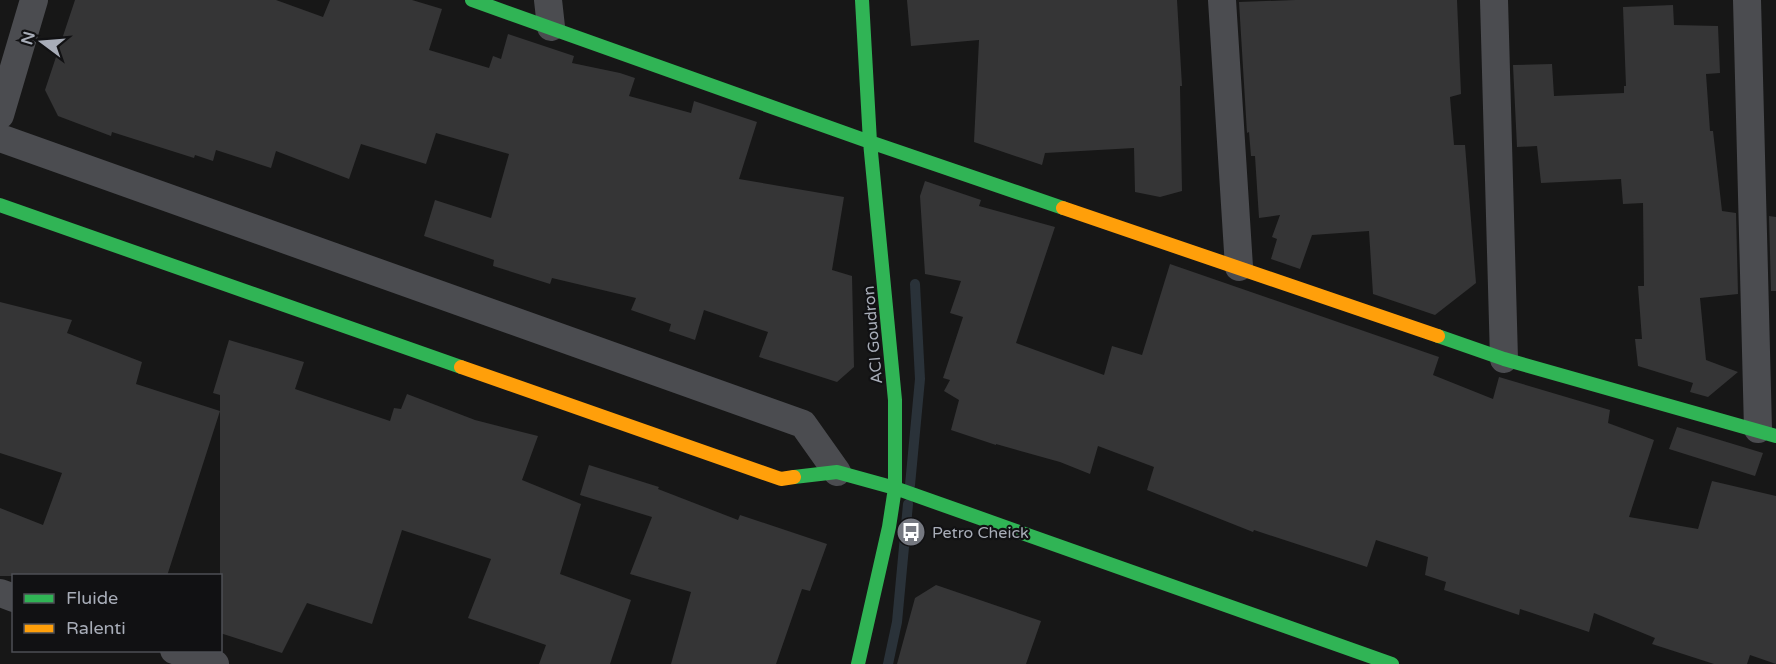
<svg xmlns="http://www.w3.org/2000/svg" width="1776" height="664" font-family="'Varela Round',sans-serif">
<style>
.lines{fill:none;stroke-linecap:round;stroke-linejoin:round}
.stream{stroke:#2a3239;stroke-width:10}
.building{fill:#353536}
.street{stroke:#4b4c50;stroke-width:28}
.fast{stroke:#30b455;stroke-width:14}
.slow{stroke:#ff9f0a;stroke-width:14}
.labels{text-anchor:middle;stroke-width:4.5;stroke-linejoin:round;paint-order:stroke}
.street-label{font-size:16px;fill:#a8adb8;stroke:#111113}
.poi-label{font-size:16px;fill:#a8adb8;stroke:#111113;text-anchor:start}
</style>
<rect width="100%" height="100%" fill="#171717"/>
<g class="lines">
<path class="stream" d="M 910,485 L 920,379 L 915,284
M 888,664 L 897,622 L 908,504"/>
</g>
<path class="building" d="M 75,0 L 276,0 L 323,17 L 330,0 L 412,0 L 442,9 L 429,50 L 489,68 L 493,56 L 501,59 L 508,34 L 574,56 L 572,63 L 620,73 L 635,78 L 629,96 L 691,113 L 694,101 L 757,122 L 739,179 L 844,197 L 832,270 L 852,276 L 854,367 L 837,382 L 759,357 L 768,332 L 704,310 L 695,340 L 669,331 L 671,324 L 631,310 L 636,298 L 552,278 L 550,284 L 493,266 L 494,260 L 424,236 L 435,200 L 491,218 L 509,154 L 436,133 L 426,164 L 361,144 L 349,179 L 276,151 L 271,168 L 216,150 L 213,161 L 195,155 L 194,158 L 112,132 L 111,136 L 58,116 L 45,90 Z
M 907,0 L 1177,0 L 1182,86 L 1180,86 L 1182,191 L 1160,197 L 1135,192 L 1134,148 L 1045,153 L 1042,165 L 974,142 L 979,40 L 911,46 Z
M 1295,0 L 1457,0 L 1461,94 L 1450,97 L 1454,145 L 1465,145 L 1476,283 L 1435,315 L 1373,294 L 1369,231 L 1312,235 L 1300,269 L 1271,259 L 1277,239 L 1272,237 L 1280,215 L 1259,218 L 1255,156 L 1251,156 L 1249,132 L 1247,133 L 1239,2 Z
M 1673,5 L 1674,25 L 1718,26 L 1720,73 L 1706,74 L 1710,131 L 1713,131 L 1722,211 L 1736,213 L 1738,294 L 1700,298 L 1706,360 L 1738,372 L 1708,397 L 1690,392 L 1693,383 L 1638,366 L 1635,339 L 1642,339 L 1638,286 L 1644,286 L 1643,203 L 1623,204 L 1621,179 L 1541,183 L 1537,146 L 1517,147 L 1513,65 L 1552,64 L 1554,96 L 1624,93 L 1624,86 L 1626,86 L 1623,7 Z
M 925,181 L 981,200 L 979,206 L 1055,227 L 1016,343 L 1104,375 L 1112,346 L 1142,355 L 1170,264 L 1439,357 L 1433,375 L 1493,399 L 1499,377 L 1610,410 L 1608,423 L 1654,440 L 1629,517 L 1698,529 L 1712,481 L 1776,496 L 1776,664 L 1750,655 L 1747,664 L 1714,664 L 1652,644 L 1655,638 L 1594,613 L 1589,632 L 1520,609 L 1519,615 L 1444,590 L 1446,582 L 1425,575 L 1428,557 L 1376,540 L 1367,567 L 1254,530 L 1253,532 L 1147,490 L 1154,467 L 1098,446 L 1090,474 L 1060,462 L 996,444 L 996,445 L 951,430 L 959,400 L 944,391 L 950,380 L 943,378 L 963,317 L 950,313 L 961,281 L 925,274 L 920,196 Z
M 1769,216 L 1776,217 L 1776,291 L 1771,291 Z
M 0,302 L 72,320 L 67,333 L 142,362 L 136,384 L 220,411 L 167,576 L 0,576 L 0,508 L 43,525 L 62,473 L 0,453 Z
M 229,340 L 304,362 L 295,389 L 390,421 L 394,408 L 401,409 L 407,394 L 475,420 L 538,436 L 522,480 L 581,504 L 560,574 L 631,600 L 610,664 L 539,664 L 546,645 L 468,618 L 491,559 L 402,530 L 372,624 L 307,603 L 282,653 L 220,633 L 220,395 L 213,393 Z
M 1677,427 L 1763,453 L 1755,476 L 1669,449 Z
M 589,465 L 659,487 L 658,489 L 738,520 L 740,515 L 827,544 L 810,591 L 802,589 L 776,664 L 671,664 L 691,592 L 630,574 L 652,517 L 580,495 Z
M 936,585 L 1041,621 L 1026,664 L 897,664 L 915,598 Z"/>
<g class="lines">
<path class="street" d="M 548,0 L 551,27
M 1222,0 L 1239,267
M 1494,0 L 1504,359
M 1747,0 L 1758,429
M 0,115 L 34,0
M 0,138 L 803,424 L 837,472
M 0,593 L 14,598
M 174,650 L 215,664"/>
<path class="fast" d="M 472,0 L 870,142 L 1063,208
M 0,205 L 461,367
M 1438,336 L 1504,359 L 1776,436
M 794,477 L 837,472 L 895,488 L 1392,664
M 858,664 L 889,527 L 895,488 L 895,400 L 870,142 L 862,0"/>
<path class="slow" d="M 1063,208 L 1438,336
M 461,367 L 781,479 L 794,477"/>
</g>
<defs>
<g id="bus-disc" transform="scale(1.5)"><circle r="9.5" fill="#757880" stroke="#111113"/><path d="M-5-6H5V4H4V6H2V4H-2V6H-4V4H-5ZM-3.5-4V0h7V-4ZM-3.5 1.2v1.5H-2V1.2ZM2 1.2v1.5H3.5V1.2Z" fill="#fff"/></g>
</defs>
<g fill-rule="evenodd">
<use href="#bus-disc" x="911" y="532"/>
</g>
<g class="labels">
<g class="street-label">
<text transform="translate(872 335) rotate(-95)" y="6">ACI Goudron</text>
</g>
<g class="poi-label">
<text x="932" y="538">Petro Cheick</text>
</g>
</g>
<rect x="12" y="574" width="210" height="78" fill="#111113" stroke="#4d4f55" stroke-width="1.5"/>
<rect x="24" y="594" width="30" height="9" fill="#30b455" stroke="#4d4f55" stroke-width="1.5"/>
<text x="66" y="604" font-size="18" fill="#a8adb8">Fluide</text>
<rect x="24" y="624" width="30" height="9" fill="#ff9f0a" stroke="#4d4f55" stroke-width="1.5"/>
<text x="66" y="634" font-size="18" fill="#a8adb8">Ralenti</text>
<g transform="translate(42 42) rotate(286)" stroke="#111113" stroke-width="4.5" paint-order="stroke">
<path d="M0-4.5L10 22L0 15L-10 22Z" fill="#a8adb8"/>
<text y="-9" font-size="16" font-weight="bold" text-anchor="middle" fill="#a8adb8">N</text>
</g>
</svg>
